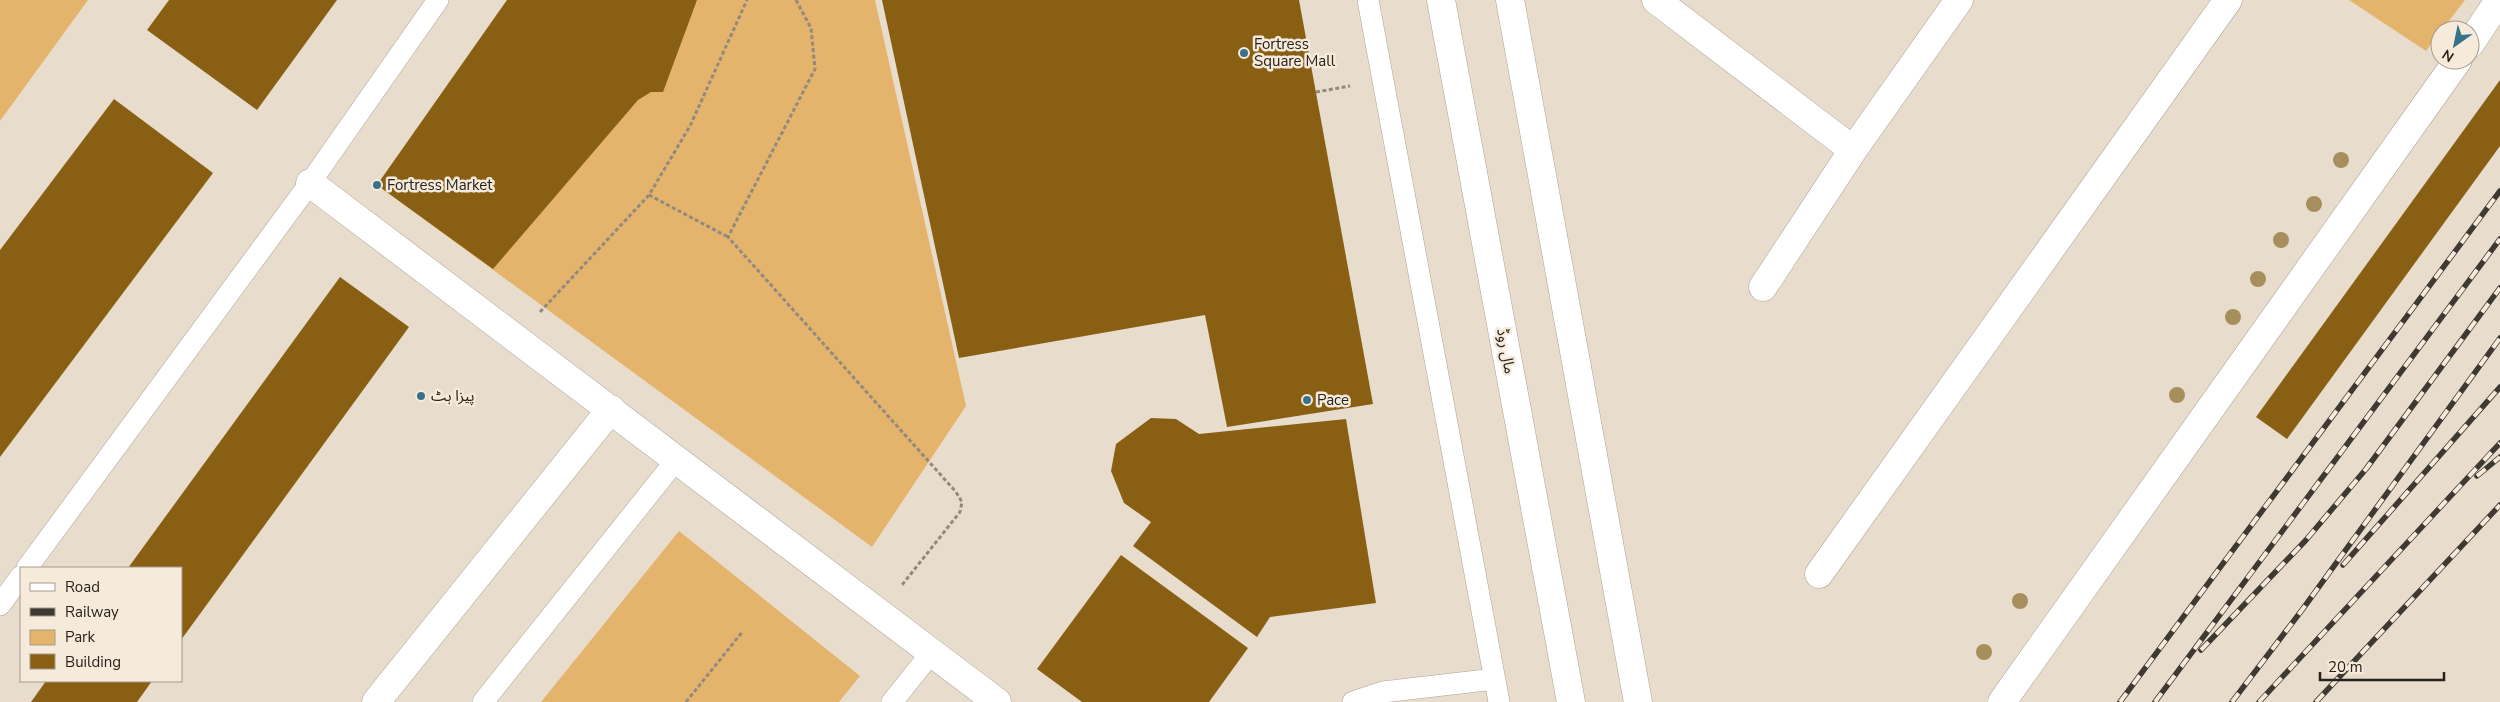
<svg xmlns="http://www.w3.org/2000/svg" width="2500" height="702" font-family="'Nunito Sans','Noto Sans Arabic',sans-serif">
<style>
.green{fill:#e4b46c}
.building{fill:#895f13}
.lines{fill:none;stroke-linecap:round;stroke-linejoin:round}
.service-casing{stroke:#ada394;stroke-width:22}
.minor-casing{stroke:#ada394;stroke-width:29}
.secondary-casing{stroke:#ada394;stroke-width:29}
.path{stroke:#928a7e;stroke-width:3;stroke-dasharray:4 2.5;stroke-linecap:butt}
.service{stroke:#fff;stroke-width:21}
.minor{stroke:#fff;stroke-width:28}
.secondary{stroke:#fff;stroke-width:28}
.rail-casing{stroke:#3e3932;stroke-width:5.5}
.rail{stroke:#f6eada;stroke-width:4;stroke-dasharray:11;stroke-linecap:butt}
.tree{fill:#a78e5d}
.poi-dot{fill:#37728a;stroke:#f6eada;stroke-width:2}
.labels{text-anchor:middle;stroke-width:5;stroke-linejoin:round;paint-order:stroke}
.poi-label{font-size:15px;fill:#26221c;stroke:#f6eada;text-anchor:start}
.street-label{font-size:15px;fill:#26221c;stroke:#f6eada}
</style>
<rect width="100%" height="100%" fill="#e8ddcd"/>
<path class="green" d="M 0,0 L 88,0 L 0,121 Z
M 507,0 L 875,0 L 966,406 L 872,547 L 377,185 Z
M 2349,0 L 2465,0 L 2426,51 Z
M 679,531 L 860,676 L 839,702 L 541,702 Z"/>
<path class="building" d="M 169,0 L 337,0 L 257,110 L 147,30 Z
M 507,0 L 697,0 L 663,92 L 651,92 L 638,100 L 493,269 L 377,185 Z
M 882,0 L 1299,0 L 1373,404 L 1227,427 L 1205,315 L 959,358 Z
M 2500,80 L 2500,146 L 2287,439 L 2256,417 Z
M 114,99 L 213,173 L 0,457 L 0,250 Z
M 340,277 L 409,327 L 181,640 L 181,568 L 128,568 Z
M 1151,418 L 1176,419 L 1199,434 L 1346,419 L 1376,603 L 1270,617 L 1257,637 L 1133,546 L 1151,522 L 1124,503 L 1111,471 L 1116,444 Z
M 1121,555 L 1248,648 L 1209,702 L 1082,702 L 1037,669 Z
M 46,681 L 152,681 L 137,702 L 31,702 Z"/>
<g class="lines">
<g class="service-casing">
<path id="service" d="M 1368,0 L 1499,702
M 27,568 L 310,183 L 438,0
M 0,605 L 21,576
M 483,702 L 677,459
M 892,702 L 932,652
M 1353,702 L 1383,692 L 1495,679"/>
</g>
<g class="minor-casing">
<path id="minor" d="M 1656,0 L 1853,150
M 2470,44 L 2499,0
M 310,183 L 997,702
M 1763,287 L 1853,150 L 1959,0
M 1819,574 L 2228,0
M 376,702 L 611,409
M 2002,702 L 2458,60"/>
</g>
<g class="secondary-casing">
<path id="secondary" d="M 1441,0 L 1571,702
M 1510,0 L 1638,702"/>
</g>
<path class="path" d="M 796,0 L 811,28 L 815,69 L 728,237 L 956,492 L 962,502 L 960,512 L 902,585
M 1316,92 L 1350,86
M 649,195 L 728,237
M 540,312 L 649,195 L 690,126 L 747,0
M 686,702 L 743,631"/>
<use href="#service" class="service"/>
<use href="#minor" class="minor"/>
<use href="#secondary" class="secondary"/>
<g class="rail-casing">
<path id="rail" d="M 2477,476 L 2500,457
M 2343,565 L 2500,387
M 2201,650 L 2306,540 L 2366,469 L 2500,288
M 2120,702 L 2500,191
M 2155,702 L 2500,239
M 2232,702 L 2302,610 L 2500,338
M 2259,702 L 2500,443
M 2316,702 L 2500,505"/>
</g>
<use href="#rail" class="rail"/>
</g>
<g class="tree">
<circle cx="2341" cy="160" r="8"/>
<circle cx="2314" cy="204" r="8"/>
<circle cx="2281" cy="240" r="8"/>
<circle cx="2258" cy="279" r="8"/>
<circle cx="2233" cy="317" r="8"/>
<circle cx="2177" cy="395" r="8"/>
<circle cx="2020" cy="601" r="8"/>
<circle cx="1984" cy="652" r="8"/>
</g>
<g class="poi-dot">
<circle cx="1244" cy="53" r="5"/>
<circle cx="377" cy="185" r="5"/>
<circle cx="421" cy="396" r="5"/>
<circle cx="1307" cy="400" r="5"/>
</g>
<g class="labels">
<g class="poi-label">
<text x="1254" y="49">Fortress<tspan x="1254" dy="17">Square Mall</tspan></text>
<text x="387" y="190">Fortress Market</text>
<text x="431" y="401">پیزا ہٹ</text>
<text x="1317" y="405">Pace</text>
</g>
<g class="street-label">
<text transform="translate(1506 351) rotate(80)" y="5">مال روڈ</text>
</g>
</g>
<rect x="20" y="567" width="162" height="115" fill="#f6eada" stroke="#a39a8e"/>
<rect x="30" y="583" width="25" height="8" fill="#ffffff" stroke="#a39a8e"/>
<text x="65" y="592" font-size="15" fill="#26221c">Road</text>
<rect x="30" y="608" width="25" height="8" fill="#3e3932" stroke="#a39a8e"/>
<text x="65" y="617" font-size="15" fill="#26221c">Railway</text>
<rect x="30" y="630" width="25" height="15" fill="#e4b46c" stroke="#a39a8e"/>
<text x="65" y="642" font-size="15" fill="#26221c">Park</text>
<rect x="30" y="654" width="25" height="15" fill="#895f13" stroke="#a39a8e"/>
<text x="65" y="667" font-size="15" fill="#26221c">Building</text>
<g transform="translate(2455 45) rotate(213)"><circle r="24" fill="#f6eada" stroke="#a39a8e"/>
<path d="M0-4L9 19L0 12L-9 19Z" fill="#37728a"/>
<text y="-8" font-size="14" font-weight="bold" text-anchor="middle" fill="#26221c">N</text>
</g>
<path d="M2320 672v8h124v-8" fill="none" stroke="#26221c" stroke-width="2.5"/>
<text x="2328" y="672" font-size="15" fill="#26221c" stroke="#f6eada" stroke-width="4" paint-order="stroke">20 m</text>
</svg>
